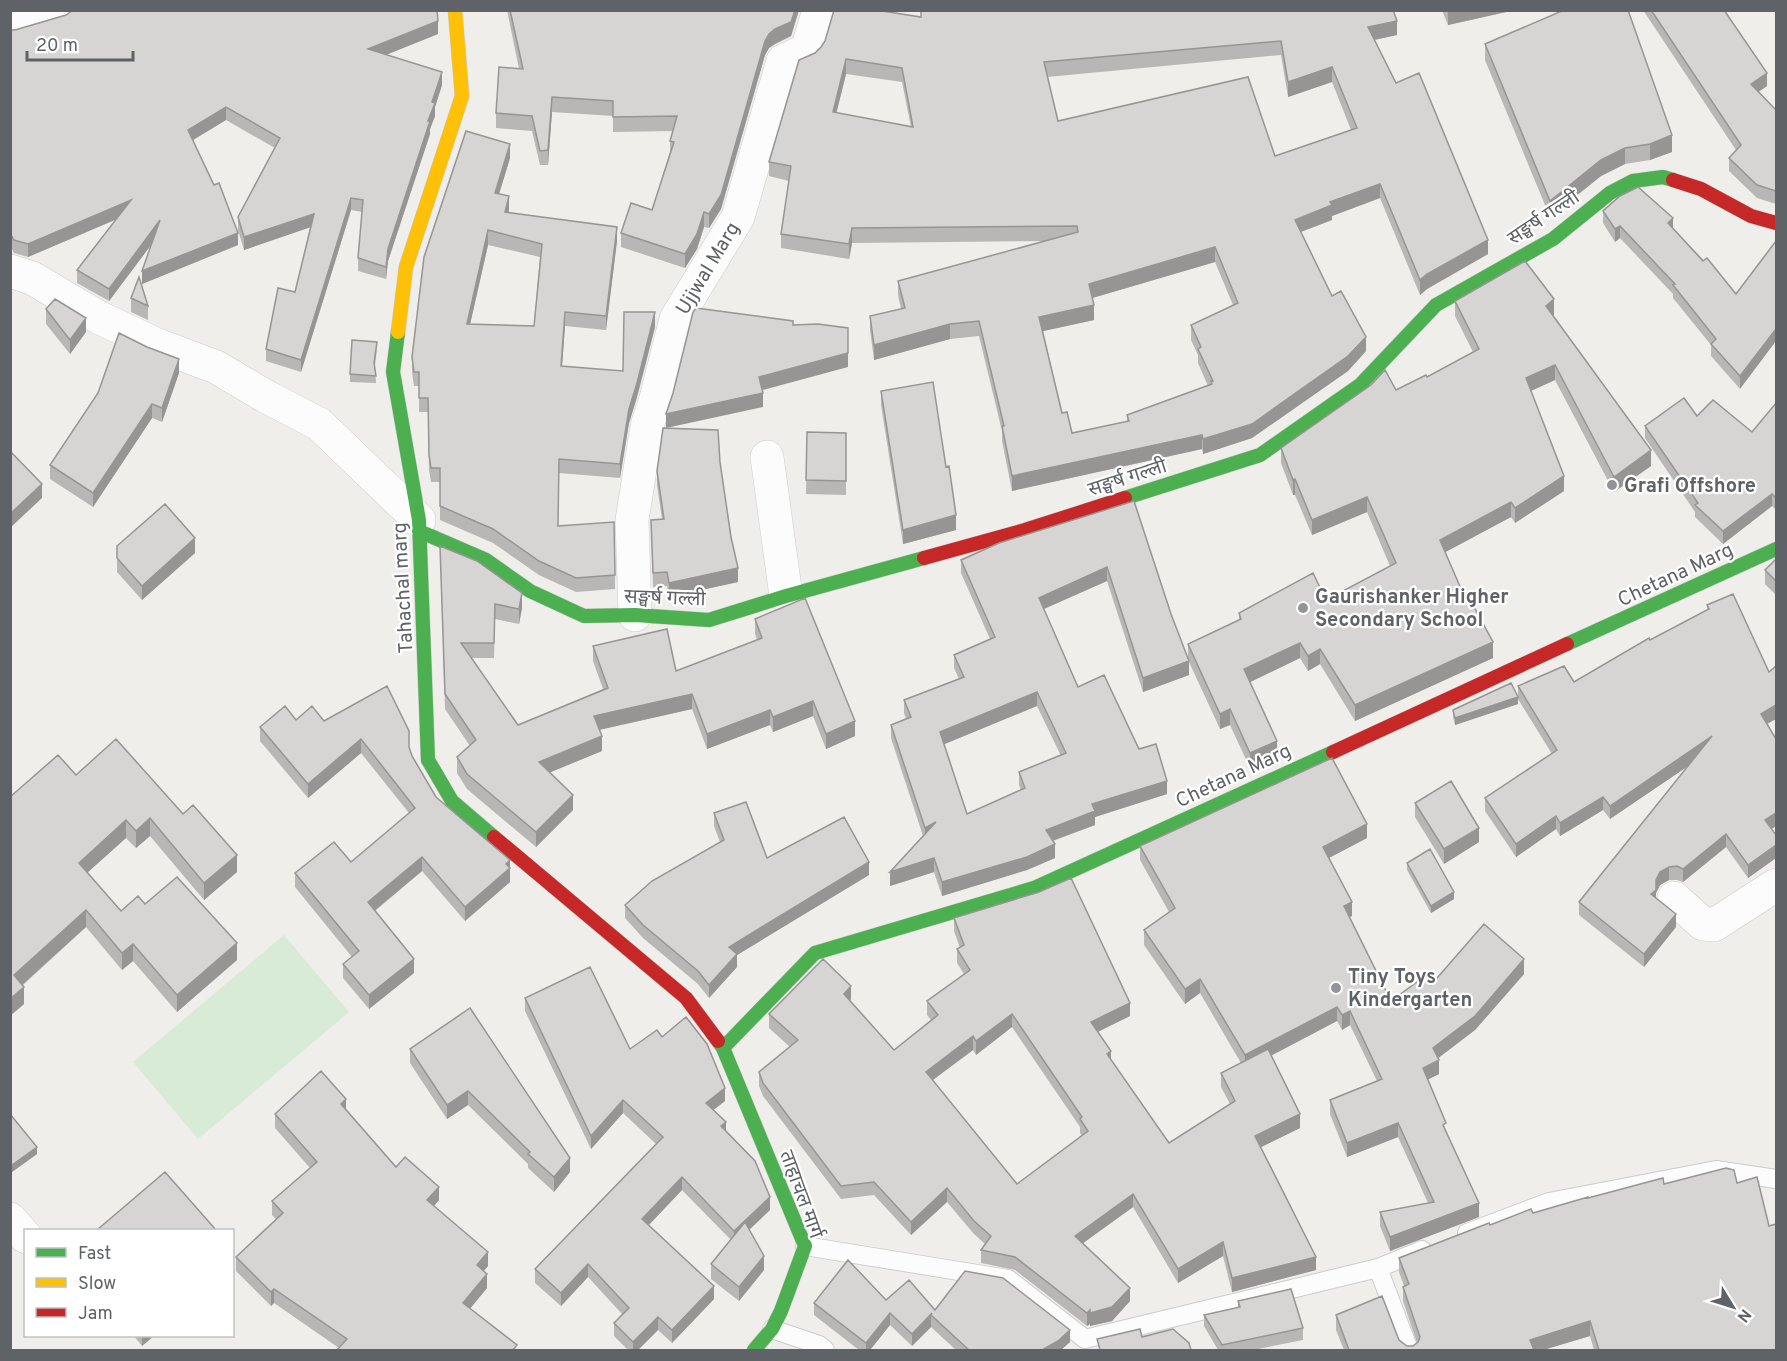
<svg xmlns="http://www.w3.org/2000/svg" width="1787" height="1361" font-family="Overpass,'Noto Sans Devanagari',sans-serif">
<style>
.green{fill:#d8ebd6}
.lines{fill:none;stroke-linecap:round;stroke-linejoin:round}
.lane-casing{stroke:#cbcccc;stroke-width:20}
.street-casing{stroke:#cbcccc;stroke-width:34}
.fast-casing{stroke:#cacacb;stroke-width:15}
.slow-casing{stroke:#cacacb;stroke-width:15}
.jam-casing{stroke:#cacacb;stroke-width:15}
.lane{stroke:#fdfcfc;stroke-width:18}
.street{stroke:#fdfcfc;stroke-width:33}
.fast{stroke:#4caf50;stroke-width:14}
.slow{stroke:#ffc107;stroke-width:14}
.jam{stroke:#c62828;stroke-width:14}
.wall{fill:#b8b7b5;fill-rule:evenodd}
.shaded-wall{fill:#969594}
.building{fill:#d6d5d3;stroke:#969594;stroke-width:1.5;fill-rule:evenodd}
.poi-dot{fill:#919496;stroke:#fff;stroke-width:2}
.labels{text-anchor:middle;stroke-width:4.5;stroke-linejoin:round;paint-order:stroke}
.street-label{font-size:20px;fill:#5f6368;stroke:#fff}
.poi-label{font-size:20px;font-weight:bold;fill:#5f6368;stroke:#fff;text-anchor:start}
</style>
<rect width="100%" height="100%" fill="#efeeea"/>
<path class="green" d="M 284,935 L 349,1012 L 198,1139 L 133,1062 Z"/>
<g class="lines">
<g class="lane-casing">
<path id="lane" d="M 1467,1233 L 1549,1202 L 1716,1170 L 1776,1179
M 805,1246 L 1008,1279 L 1085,1339 L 1378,1268 L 1422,1250
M 1378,1268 L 1409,1350
M 772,1329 L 819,1345 L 825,1350"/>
</g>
<g class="street-casing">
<path id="street" d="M 10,25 L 60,10
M 10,271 L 32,278 L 98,317 L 155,344 L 216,367 L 267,397 L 319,424 L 419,520
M 767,457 L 786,596
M 635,615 L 632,520 L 647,426 L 655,402 L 676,319 L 738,217 L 783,61 L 807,50 L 819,10
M 1674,898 L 1703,924 L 1714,925 L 1776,885
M 10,1219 L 26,1237"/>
</g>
<g class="fast-casing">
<path id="fast" d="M 398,332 L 393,372 L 419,520 L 428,760 L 452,801 L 494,837
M 1125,498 L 1260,455 L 1360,385 L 1436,305 L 1553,239 L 1610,193 L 1633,181 L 1663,177 L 1673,180
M 419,531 L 486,560 L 530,591 L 584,616 L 635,615 L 709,620 L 786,596 L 924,558
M 1567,644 L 1776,549
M 718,1041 L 723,1048 L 805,1246 L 781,1311 L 772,1329 L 754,1350
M 723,1048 L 815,953 L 1034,888 L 1333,752"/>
</g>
<g class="slow-casing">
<path id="slow" d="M 398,332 L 406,267 L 462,96 L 455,10"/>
</g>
<g class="jam-casing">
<path id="jam" d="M 1673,180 L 1701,189 L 1751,216 L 1776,223
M 924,558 L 1025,530 L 1125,498
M 1333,752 L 1567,644
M 494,837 L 686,998 L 718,1041"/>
</g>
<use href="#lane" class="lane"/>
<use href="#street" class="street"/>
<use href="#fast" class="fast"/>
<use href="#slow" class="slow"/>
<use href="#jam" class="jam"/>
</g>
<path class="wall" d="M 507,10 L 799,10 L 791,36 L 775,44 L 769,48 L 765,55 L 721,209 L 709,228 L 704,227 L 697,249 L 685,268 L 621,247 L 621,233 L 652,210 L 670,152 L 670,141 L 673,131 L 613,132 L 613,116 L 552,112 L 548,165 L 540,165 L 532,131 L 496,128 L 496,113 L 519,69 Z
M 1442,10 L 1515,10 L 1448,25 Z
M 1643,10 L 1724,10 L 1767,86 L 1758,92 L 1776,110 L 1776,204 L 1757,198 L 1729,171 L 1729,158 L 1736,150 Z
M 921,17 L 1397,35 L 1375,40 L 1396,83 L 1488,254 L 1427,289 L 1420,295 L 1380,198 L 1332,216 L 1332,220 L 1301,232 L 1332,296 L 1366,351 L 1348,371 L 1252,438 L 1203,454 L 1202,449 L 1012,491 L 1002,441 L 1002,431 L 979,336 L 950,339 L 874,360 L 870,330 L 870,316 L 901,309 L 898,295 L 898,281 L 1046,241 L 852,243 L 849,259 L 781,248 L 781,234 L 789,181 L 769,176 L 769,162 L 799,60 ZM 1281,55 L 1288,97 L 1332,82 L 1351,130 L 1275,156 L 1058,121 L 1047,77 ZM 846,74 L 902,82 L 911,127 L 836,113 ZM 1215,262 L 1233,305 L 1191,325 L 1191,340 L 1198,355 L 1198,363 L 1208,386 L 1127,415 L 1127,422 L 1072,433 L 1062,413 L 1043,331 L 1094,320 L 1092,298 Z
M 10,30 L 438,34 L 386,55 L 442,85 L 435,107 L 435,116 L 430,129 L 430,134 L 388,261 L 386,279 L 358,271 L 358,258 L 362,212 L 351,210 L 301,372 L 266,361 L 266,349 L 295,292 L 310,227 L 244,250 L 238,230 L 238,217 L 275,148 L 226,120 L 193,140 L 238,245 L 142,284 L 151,245 L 109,301 L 77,283 L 77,270 L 117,219 L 28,257 L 14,253 L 10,245 Z
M 1485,44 L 1672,152 L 1650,160 L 1625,164 L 1601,176 L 1550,217 L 1485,60 Z
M 510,158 L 499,194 L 509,210 L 509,212 L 617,241 L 606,330 L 565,326 L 562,366 L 623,371 L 655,327 L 637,397 L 629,423 L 620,478 L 559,473 L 558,526 L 615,575 L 615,589 L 576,592 L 539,575 L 493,543 L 440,520 L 440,482 L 431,482 L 429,470 L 428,412 L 419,412 L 419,386 L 414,386 L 412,372 L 412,357 ZM 488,245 L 540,257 L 534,326 L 470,324 Z
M 1603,211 L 1673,228 L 1736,294 L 1776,241 L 1740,389 L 1711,356 L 1711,345 L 1673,298 L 1673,294 L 1620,238 L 1615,242 L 1603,223 Z
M 131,298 L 148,306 L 148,320 L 131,312 Z
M 1455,301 L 1554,315 L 1553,315 L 1651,466 L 1614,492 L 1555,380 L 1531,391 L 1564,491 L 1515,523 L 1511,517 L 1445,552 L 1493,658 L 1355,721 L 1320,664 L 1308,671 L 1300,658 L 1250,682 L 1277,756 L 1250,768 L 1230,725 L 1220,729 L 1189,662 L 1189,675 L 1143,692 L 1107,581 L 1044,609 L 1078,687 L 1139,749 L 1167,794 L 1095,817 L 1095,825 L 1053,841 L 1055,858 L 1027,870 L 942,896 L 934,872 L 890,886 L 923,836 L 891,738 L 891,725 L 906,719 L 904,713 L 904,700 L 959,679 L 954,668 L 954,655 L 990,639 L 961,573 L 961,560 L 1134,501 L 1171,614 L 1188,658 L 1188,644 L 1239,620 L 1239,613 L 1326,600 L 1390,566 L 1367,512 L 1312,535 L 1295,495 L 1293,495 L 1281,463 L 1281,448 L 1396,390 L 1427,377 L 1473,352 L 1455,316 ZM 1037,706 L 1061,756 L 1019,772 L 1019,785 L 1021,790 L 967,814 L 944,744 Z
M 46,309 L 86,332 L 70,354 L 46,324 Z
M 377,349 L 375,366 L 376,383 L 350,382 L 350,374 Z
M 179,373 L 162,422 L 152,418 L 93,507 L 50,479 L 50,465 Z
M 881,391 L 946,467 L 956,530 L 903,544 L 881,405 Z
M 1776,403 L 1776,510 L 1772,506 L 1723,544 L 1695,517 L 1695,512 L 1645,438 L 1645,426 L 1697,416 L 1752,432 Z
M 807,432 L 846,433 L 846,495 L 806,494 Z
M 720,462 L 738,582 L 669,597 L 667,586 L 653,587 L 651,520 L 662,519 L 657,485 L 657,471 Z
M 117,546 L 195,553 L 142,600 L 117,572 Z
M 440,546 L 522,608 L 519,624 L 495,619 L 494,658 L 472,658 L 518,725 L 603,689 L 593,661 L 593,646 L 676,671 L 757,640 L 755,634 L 755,619 L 855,736 L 826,749 L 813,716 L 773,732 L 770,725 L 707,749 L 692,709 L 599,730 L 602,751 L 550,772 L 573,810 L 536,847 L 467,789 L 457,773 L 457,757 L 470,746 L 445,709 Z
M 1776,559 L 1776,595 L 1765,584 L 1765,570 Z
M 1707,605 L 1769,672 L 1776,666 L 1776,719 L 1767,724 L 1776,826 L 1772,829 L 1776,835 L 1776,858 L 1748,878 L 1726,847 L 1683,882 L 1677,880 L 1669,880 L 1660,885 L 1656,893 L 1656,898 L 1676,927 L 1644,967 L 1579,915 L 1579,902 L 1689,765 L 1610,819 L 1603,810 L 1560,836 L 1556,829 L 1516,857 L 1485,811 L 1485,798 L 1552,754 L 1518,699 L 1518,704 L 1455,725 L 1453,717 L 1453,710 L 1518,697 L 1518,686 L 1574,682 L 1707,610 Z
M 296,720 L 324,721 L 409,747 L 412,756 L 436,797 L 510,860 L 510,882 L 465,921 L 422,871 L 375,911 L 414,973 L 369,1009 L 343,978 L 343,964 L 352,957 L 295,887 L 295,873 L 351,862 L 409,813 L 361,753 L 308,798 L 260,741 L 260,727 Z
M 76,775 L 183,814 L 237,872 L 204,900 L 150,836 L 136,848 L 126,838 L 87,873 L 121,911 L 145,904 L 237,960 L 177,1012 L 133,961 L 122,970 L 86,927 L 23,985 L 24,1004 L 10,1016 L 10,797 Z
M 1415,803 L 1479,842 L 1444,864 L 1415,817 Z
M 714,813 L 767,858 L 869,875 L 737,955 L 737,967 L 709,998 L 698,984 L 643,938 L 625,918 L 625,905 L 720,842 L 714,826 Z
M 1367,838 L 1329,858 L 1352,916 L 1349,917 L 1391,1001 L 1431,985 L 1524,974 L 1475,1030 L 1438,1058 L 1439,1074 L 1428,1079 L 1446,1131 L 1479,1217 L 1390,1251 L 1380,1226 L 1380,1212 L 1428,1203 L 1398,1137 L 1347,1157 L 1330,1114 L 1330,1100 L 1377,1081 L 1350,1025 L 1342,1030 L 1337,1021 L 1271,1056 L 1300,1128 L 1261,1147 L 1316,1270 L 1232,1292 L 1223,1256 L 1178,1283 L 1133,1207 L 1083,1243 L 1130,1301 L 1112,1321 L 1090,1326 L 1090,1324 L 1087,1326 L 1015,1270 L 981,1263 L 981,1250 L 985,1244 L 974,1234 L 947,1202 L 911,1235 L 874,1195 L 841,1199 L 763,1096 L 759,1086 L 759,1072 L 790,1047 L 769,1028 L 769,1014 L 851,999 L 850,1001 L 894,1050 L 931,1020 L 927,1015 L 927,1001 L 964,974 L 957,963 L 957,949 L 960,948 L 954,931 L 954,918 L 1130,1016 L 1098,1032 L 1111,1060 L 1169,1143 L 1230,1104 L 1221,1087 L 1221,1073 L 1241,1063 L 1200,993 L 1185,1004 L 1144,945 L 1144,930 L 1169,912 L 1140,860 L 1140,846 ZM 1012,1027 L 1080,1127 L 1080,1133 L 1082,1136 L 1017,1184 L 933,1080 L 973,1050 L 976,1055 Z
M 1407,863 L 1454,899 L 1431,913 L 1407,870 Z
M 525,998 L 630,1049 L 662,1037 L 725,1101 L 713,1110 L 770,1210 L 749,1230 L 764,1270 L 739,1301 L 711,1279 L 711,1264 L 731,1240 L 682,1190 L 649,1225 L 714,1299 L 672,1343 L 658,1330 L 638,1350 L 628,1350 L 614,1336 L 614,1323 L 622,1314 L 588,1277 L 561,1306 L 535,1283 L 535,1269 L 656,1144 L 623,1113 L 591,1149 L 525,1011 Z
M 470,1008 L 570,1172 L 554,1192 L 528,1168 L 528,1164 L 468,1105 L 447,1119 L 410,1063 L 410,1049 Z
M 346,1109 L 396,1167 L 439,1200 L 434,1206 L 488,1266 L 483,1271 L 487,1288 L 470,1309 L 517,1350 L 339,1348 L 274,1303 L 271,1306 L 236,1271 L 236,1257 L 276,1219 L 272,1215 L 272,1201 L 310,1168 L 275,1128 L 275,1114 Z
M 10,1114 L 37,1154 L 12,1172 L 10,1169 Z
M 1664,1184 L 1776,1350 L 1594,1350 L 1590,1336 L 1543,1350 L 1344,1350 L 1336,1330 L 1336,1315 L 1399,1340 L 1407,1346 L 1413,1346 L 1417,1343 L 1403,1301 L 1403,1287 L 1404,1286 L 1399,1272 L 1399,1258 L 1490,1225 L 1588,1198 Z
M 886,1300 L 935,1310 L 1070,1342 L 1061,1350 L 956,1350 L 931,1327 L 912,1346 L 890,1325 L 870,1350 L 859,1350 L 814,1315 L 814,1303 Z
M 1238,1301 L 1303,1328 L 1303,1340 L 1253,1350 L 1218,1350 L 1204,1326 L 1204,1315 L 1238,1308 Z
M 133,1335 L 155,1335 L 142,1346 Z"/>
<path class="shaded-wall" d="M 795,10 L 799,10 L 791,36 L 775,44 L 769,48 L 765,55 L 721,209 L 709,228 L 709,214 L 765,41 L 769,34 Z
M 1448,10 L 1515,10 L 1448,25 Z
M 438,21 L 438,34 L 368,62 L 368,49 Z
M 1397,21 L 1397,35 L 1368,41 L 1368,27 Z
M 846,59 L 846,74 L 833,127 L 833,112 Z
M 1332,67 L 1332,82 L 1288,97 L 1288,82 Z
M 442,72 L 442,85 L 435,107 L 435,116 L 430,129 L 430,134 L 388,261 L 386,279 L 386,267 L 388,249 L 428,121 L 432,102 Z
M 1767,73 L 1767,86 L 1751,97 L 1751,84 Z
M 552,97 L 552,112 L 548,165 L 548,150 Z
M 226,107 L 226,120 L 188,143 L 188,130 Z
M 1672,135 L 1672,152 L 1650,160 L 1650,144 Z
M 510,144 L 510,158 L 495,207 L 495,193 Z
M 1625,148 L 1625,164 L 1601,176 L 1550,217 L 1550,201 L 1601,160 Z
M 1380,184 L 1380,198 L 1332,216 L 1332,220 L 1295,234 L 1295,220 L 1330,202 Z
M 509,196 L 509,210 L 505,226 L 505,212 Z
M 351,198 L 351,210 L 301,372 L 301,360 Z
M 131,200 L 131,213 L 28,257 L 28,244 Z
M 704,212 L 704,227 L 697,249 L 685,268 L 685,254 Z
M 314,214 L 314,226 L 244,250 L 244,237 Z
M 1673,218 L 1673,230 L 1668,223 Z
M 160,220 L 160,233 L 109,301 L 109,289 Z
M 1620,226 L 1620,238 L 1615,242 L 1615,229 Z
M 617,227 L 617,241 L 606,330 L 606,316 Z
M 852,228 L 852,243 L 849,259 L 849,244 Z
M 488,230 L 488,245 L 467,338 L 467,324 Z
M 238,233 L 238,245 L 142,284 L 142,271 Z
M 1488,240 L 1488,254 L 1427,289 L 1420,295 L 1420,280 L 1427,274 Z
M 1215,247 L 1215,262 L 1089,299 L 1089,284 Z
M 1554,299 L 1554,315 L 1546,321 L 1546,306 Z
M 1094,305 L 1094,320 L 1039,332 L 1039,317 Z
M 565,312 L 565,326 L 561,380 L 561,366 Z
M 655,312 L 655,327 L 637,397 L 629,423 L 620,478 L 620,464 L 629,409 Z
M 86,318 L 86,332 L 70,354 L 70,340 Z
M 950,324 L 950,339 L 874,360 L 874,345 Z
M 848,328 L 848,367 L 759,391 L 759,377 Z
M 1776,329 L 1776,341 L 1740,389 L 1740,376 Z
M 1366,337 L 1366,351 L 1348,371 L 1252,438 L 1203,454 L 1203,439 Z
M 179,359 L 179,373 L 162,422 L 162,408 Z
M 1555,365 L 1555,380 L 1526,393 L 1526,378 Z
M 763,393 L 763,407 L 666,428 L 666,414 Z
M 152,404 L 152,418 L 93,507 L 93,493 Z
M 1202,435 L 1202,449 L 1012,491 L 1012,476 Z
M 1651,450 L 1651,466 L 1614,492 L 1614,477 Z
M 1564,476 L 1564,491 L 1515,523 L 1515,508 Z
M 1295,479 L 1295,495 L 1293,495 L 1293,480 Z
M 42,484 L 42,498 L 10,528 L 10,514 Z
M 1772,494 L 1772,506 L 1723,544 L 1723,531 Z
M 1367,497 L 1367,512 L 1312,535 L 1312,520 Z
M 1511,502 L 1511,517 L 1440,555 L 1440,540 Z
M 956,515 L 956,530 L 903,544 L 903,530 Z
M 195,538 L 195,553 L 142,600 L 142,586 Z
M 1107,567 L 1107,581 L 1039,611 L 1039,598 Z
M 738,568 L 738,582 L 669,597 L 669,583 Z
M 522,593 L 522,608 L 519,624 L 519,609 Z
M 1493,642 L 1493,658 L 1355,721 L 1355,705 Z
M 1300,643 L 1300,658 L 1244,685 L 1244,669 Z
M 1320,649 L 1320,664 L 1308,671 L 1308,656 Z
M 1189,661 L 1189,675 L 1143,692 L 1143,678 Z
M 1037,692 L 1037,706 L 940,746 L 940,732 Z
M 692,694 L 692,709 L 594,731 L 594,716 Z
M 1518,697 L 1518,704 L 1455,725 L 1455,718 Z
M 813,701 L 813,716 L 773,732 L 773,717 Z
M 1776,705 L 1776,719 L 1761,727 L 1761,714 Z
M 1230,709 L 1230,725 L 1220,729 L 1220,714 Z
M 770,710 L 770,725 L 707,749 L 707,734 Z
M 855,721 L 855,736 L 826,749 L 826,734 Z
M 602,736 L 602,751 L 539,777 L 539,762 Z
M 1712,736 L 1712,750 L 1610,819 L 1610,806 Z
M 361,739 L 361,753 L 308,798 L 308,784 Z
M 1277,741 L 1277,756 L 1250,768 L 1250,753 Z
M 1167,781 L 1167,794 L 1095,817 L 1095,825 L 1046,843 L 1046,830 L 1092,804 Z
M 573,795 L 573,810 L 536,847 L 536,832 Z
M 1603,797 L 1603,810 L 1560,836 L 1560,823 Z
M 1776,813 L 1776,826 L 1765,833 L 1765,820 Z
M 1556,816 L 1556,829 L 1516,857 L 1516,844 Z
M 150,818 L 150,836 L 136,848 L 136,831 Z
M 126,820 L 126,838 L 79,880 L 79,863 Z
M 936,822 L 925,842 L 925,828 Z
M 1367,824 L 1367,838 L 1323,861 L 1323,847 Z
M 1479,828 L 1479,842 L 1444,864 L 1444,849 Z
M 1726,834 L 1726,847 L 1683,882 L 1683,869 Z
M 1055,844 L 1055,858 L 1027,870 L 942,896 L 942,882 Z
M 1776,845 L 1776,858 L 1748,878 L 1748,865 Z
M 237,855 L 237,872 L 204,900 L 204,883 Z
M 422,857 L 422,871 L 368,916 L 368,902 Z
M 934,858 L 934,872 L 890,886 L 890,872 Z
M 510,860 L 510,882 L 465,921 L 465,907 Z
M 869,862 L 869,875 L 737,955 L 737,967 L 709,998 L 709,985 L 729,947 Z
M 1669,867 L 1669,880 L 1660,885 L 1656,893 L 1656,904 L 1651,894 L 1656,880 L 1660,872 Z
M 1454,892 L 1454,899 L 1431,913 L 1431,906 Z
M 1352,902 L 1352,916 L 1344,920 L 1344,906 Z
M 86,910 L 86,927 L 14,992 L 14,975 Z
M 1676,914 L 1676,927 L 1644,967 L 1644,954 Z
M 237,943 L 237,960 L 177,1012 L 177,995 Z
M 133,944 L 133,961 L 122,970 L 122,953 Z
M 414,959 L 414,973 L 369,1009 L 369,995 Z
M 1524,959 L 1524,974 L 1475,1030 L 1433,1062 L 1433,1048 Z
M 1200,979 L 1200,993 L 1185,1004 L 1185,989 Z
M 851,986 L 851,999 L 844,1007 L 844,994 Z
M 24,987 L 24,1004 L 10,1016 L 10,999 Z
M 1130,1003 L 1130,1016 L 1091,1035 L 1091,1022 Z
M 1337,1007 L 1337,1021 L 1245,1069 L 1245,1055 Z
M 1350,1011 L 1350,1025 L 1342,1030 L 1342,1015 Z
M 1012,1014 L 1012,1027 L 976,1055 L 976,1041 Z
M 973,1036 L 973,1050 L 926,1085 L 926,1072 Z
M 1111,1051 L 1111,1065 L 1107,1054 Z
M 1439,1060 L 1439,1074 L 1423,1082 L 1423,1068 Z
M 725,1088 L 725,1101 L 706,1116 L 706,1103 Z
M 468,1091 L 468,1105 L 447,1119 L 447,1105 Z
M 346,1099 L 346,1113 L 341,1104 Z
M 623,1100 L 623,1113 L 591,1149 L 591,1136 Z
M 1300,1114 L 1300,1128 L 1255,1150 L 1255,1136 Z
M 726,1122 L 726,1135 L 721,1126 Z
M 1398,1123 L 1398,1137 L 1347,1157 L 1347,1143 Z
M 37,1147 L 37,1154 L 12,1172 L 12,1165 Z
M 570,1158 L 570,1172 L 554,1192 L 554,1177 Z
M 682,1177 L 682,1190 L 642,1232 L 642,1219 Z
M 439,1187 L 439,1200 L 427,1214 L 427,1200 Z
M 947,1188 L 947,1202 L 911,1235 L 911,1222 Z
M 1133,1194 L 1133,1207 L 1075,1249 L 1075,1236 Z
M 770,1197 L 770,1210 L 734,1244 L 734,1231 Z
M 1479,1203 L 1479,1217 L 1390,1251 L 1390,1237 Z
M 1223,1242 L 1223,1256 L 1178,1283 L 1178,1269 Z
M 488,1252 L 488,1266 L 477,1279 L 477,1265 Z
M 764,1256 L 764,1270 L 739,1301 L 739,1287 Z
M 1316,1257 L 1316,1270 L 1232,1292 L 1232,1278 Z
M 588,1264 L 588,1277 L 561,1306 L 561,1293 Z
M 487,1274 L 487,1288 L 463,1317 L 463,1303 Z
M 714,1286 L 714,1299 L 672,1343 L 672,1330 Z
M 1130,1288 L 1130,1301 L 1112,1321 L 1090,1326 L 1090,1313 Z
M 274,1289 L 274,1303 L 271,1306 L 271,1292 Z
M 1090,1310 L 1090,1324 L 1087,1326 L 1087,1313 Z
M 890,1313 L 890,1325 L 870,1350 L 866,1350 L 866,1343 Z
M 931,1315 L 931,1327 L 912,1346 L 912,1334 Z
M 658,1317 L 658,1330 L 638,1350 L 633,1350 L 633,1342 Z
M 1590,1321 L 1590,1336 L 1543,1350 L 1530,1350 L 1530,1340 Z
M 1070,1330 L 1070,1342 L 1061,1350 L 1042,1350 Z
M 142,1335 L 155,1335 L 142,1346 Z"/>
<path class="building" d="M 73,10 L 437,10 L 438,21 L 368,49 L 442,72 L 432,102 L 435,103 L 428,121 L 430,121 L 388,249 L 386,267 L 358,258 L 363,200 L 351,198 L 301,360 L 266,349 L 278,288 L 295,292 L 314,214 L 244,237 L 238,217 L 280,138 L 226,107 L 188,130 L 214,185 L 219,183 L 238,233 L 142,271 L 160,220 L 109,289 L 77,270 L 131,200 L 28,244 L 14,240 L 10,233 L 10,30 L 15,30 L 66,15 Z
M 510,10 L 795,10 L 791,22 L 775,29 L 769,34 L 765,41 L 721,195 L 709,214 L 704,212 L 697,234 L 685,254 L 621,233 L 631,203 L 652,210 L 674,142 L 670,141 L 677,116 L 613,117 L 613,101 L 552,97 L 548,150 L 540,151 L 532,116 L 496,113 L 499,67 L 523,69 Z
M 834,10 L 876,10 L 921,17 L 921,10 L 1393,10 L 1397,21 L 1368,27 L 1396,83 L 1419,73 L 1488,240 L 1427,274 L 1420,280 L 1380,184 L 1330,202 L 1332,205 L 1295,220 L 1332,296 L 1341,291 L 1366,337 L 1348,356 L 1252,424 L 1203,439 L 1202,435 L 1012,476 L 1002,426 L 1004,426 L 979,321 L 950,324 L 874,345 L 870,316 L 905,308 L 898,281 L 1078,232 L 1077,226 L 852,228 L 849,244 L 781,234 L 791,166 L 769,162 L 799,60 L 815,53 L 821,47 L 825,41 ZM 1281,41 L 1288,82 L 1332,67 L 1357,128 L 1275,156 L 1248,77 L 1058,121 L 1044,62 ZM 846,59 L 902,68 L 913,127 L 833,112 ZM 1215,247 L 1238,303 L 1191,325 L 1201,347 L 1198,349 L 1213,381 L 1211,381 L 1212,384 L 1127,415 L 1129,421 L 1072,433 L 1067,412 L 1062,413 L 1039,317 L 1094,305 L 1089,284 Z
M 1564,10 L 1628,10 L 1672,135 L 1650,144 L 1625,148 L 1601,160 L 1550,201 L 1485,44 Z
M 1651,10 L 1724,10 L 1767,73 L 1751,84 L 1776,110 L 1776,191 L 1757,185 L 1729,158 L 1741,145 Z
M 466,131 L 510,144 L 495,193 L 509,196 L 505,212 L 617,227 L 606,316 L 565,312 L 561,366 L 623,371 L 624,312 L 655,312 L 637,383 L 629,409 L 620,464 L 559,459 L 558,526 L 614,522 L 615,575 L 576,578 L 539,561 L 493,529 L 440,506 L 440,468 L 431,468 L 429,455 L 428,398 L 419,398 L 419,372 L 414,372 L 412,357 L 424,257 ZM 488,230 L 542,244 L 534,326 L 467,324 Z
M 1638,187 L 1673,218 L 1668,223 L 1703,261 L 1707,258 L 1736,294 L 1776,241 L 1776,329 L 1740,376 L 1711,344 L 1716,339 L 1673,285 L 1675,284 L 1620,226 L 1615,229 L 1603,211 L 1620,196 Z
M 1525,261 L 1554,299 L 1546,306 L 1651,450 L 1614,477 L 1555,365 L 1526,378 L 1564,476 L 1515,508 L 1511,502 L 1440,540 L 1464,596 L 1467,594 L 1493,642 L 1355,705 L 1320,649 L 1308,656 L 1300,643 L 1244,669 L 1277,741 L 1250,753 L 1230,709 L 1220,714 L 1188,644 L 1241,619 L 1239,613 L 1313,573 L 1326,600 L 1396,563 L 1367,497 L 1312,520 L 1295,479 L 1293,480 L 1281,448 L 1371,385 L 1385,370 L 1396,390 L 1426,375 L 1427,377 L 1479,349 L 1455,301 Z
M 139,277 L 148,306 L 131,298 Z
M 55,299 L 86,318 L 70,340 L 46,309 Z
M 696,308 L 793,321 L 793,325 L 818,324 L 848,328 L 848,353 L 759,377 L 763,393 L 666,414 L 673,393 L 693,312 Z
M 119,333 L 147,347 L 179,359 L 162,408 L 152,404 L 93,493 L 50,465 L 98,393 Z
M 352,340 L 377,342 L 374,363 L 376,376 L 350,374 Z
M 933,382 L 946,467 L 949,466 L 956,515 L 903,530 L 881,391 Z
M 1684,398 L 1697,416 L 1713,400 L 1752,432 L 1776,403 L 1776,498 L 1772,494 L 1723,531 L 1695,505 L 1698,503 L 1645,426 Z
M 663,428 L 718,430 L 720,462 L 731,537 L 738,568 L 669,583 L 667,572 L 653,573 L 651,520 L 664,519 L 657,471 Z
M 807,432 L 846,433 L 846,481 L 806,480 Z
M 10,451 L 42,484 L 10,514 Z
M 1134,501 L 1171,614 L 1189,661 L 1143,678 L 1107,567 L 1039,598 L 1078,687 L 1104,675 L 1139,749 L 1156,744 L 1167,781 L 1092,804 L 1095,811 L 1046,830 L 1055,844 L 1027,857 L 942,882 L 934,858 L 890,872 L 936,822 L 925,828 L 891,725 L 911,717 L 904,700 L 964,677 L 954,655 L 995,637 L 961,560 L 999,543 ZM 1037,692 L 1066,753 L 1019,772 L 1025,788 L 967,814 L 940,732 Z
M 165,504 L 195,538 L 142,586 L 117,558 L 117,546 Z
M 440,546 L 477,561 L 522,593 L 519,609 L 495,604 L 494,643 L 461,643 L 518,725 L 608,688 L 593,646 L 667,629 L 676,671 L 762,638 L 755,619 L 805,598 L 855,721 L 826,734 L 813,701 L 773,717 L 770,710 L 707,734 L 692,694 L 594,716 L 602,736 L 539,762 L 573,795 L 536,832 L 467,774 L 457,757 L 476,740 L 445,694 Z
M 1776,559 L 1776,581 L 1765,570 Z
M 1733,594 L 1769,672 L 1776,666 L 1776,705 L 1761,714 L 1776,739 L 1776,813 L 1765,820 L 1776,835 L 1776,845 L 1748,865 L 1726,834 L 1683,869 L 1677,866 L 1669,867 L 1660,872 L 1656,880 L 1656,890 L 1651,894 L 1676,914 L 1644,954 L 1579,902 L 1712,736 L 1610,806 L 1603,797 L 1560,823 L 1556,816 L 1516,844 L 1485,798 L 1557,750 L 1518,686 L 1564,666 L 1574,682 L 1649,638 L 1650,640 L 1709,609 L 1707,605 Z
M 1511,683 L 1518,697 L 1455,718 L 1453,710 Z
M 387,686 L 409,731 L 409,747 L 412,756 L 436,797 L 510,860 L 506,864 L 510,868 L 465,907 L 422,857 L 368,902 L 414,959 L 369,995 L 343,964 L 359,951 L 295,873 L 334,842 L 351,862 L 415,808 L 361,739 L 308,784 L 260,727 L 285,706 L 296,720 L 312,706 L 324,721 Z
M 116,739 L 183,814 L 193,805 L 237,855 L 204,883 L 150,818 L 136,831 L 126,820 L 79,863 L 121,911 L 138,896 L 145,904 L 177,877 L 237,943 L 177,995 L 133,944 L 122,953 L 86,910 L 14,975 L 24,987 L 10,999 L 10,797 L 58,755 L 76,775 Z
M 1332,758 L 1367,824 L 1323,847 L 1352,902 L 1344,906 L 1391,1001 L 1425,976 L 1431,985 L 1484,924 L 1524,959 L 1475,1016 L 1433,1048 L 1439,1060 L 1423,1068 L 1446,1123 L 1443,1125 L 1479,1203 L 1390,1237 L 1380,1212 L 1434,1202 L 1398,1123 L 1347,1143 L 1330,1100 L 1382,1079 L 1350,1011 L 1342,1015 L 1337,1007 L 1245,1055 L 1200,979 L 1185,989 L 1144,930 L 1175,908 L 1140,846 Z
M 1451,781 L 1479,828 L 1444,849 L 1415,803 Z
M 746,802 L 767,858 L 844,817 L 869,862 L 729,947 L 737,954 L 709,985 L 698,971 L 643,925 L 625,905 L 652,881 L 724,840 L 714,813 Z
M 1430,849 L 1454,892 L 1431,906 L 1407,863 Z
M 1071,878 L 1130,1003 L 1091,1022 L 1111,1051 L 1107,1054 L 1169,1143 L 1235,1101 L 1221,1073 L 1268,1049 L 1300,1114 L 1255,1136 L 1316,1257 L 1232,1278 L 1223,1242 L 1178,1269 L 1133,1194 L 1075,1236 L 1130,1288 L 1112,1307 L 1090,1313 L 1090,1310 L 1087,1313 L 1015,1257 L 981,1250 L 991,1236 L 974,1221 L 947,1188 L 911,1222 L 874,1182 L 841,1186 L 763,1083 L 759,1072 L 798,1040 L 769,1014 L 823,959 L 851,986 L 844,994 L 894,1050 L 938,1015 L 927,1001 L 970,970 L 957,949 L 964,945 L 954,918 L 1039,892 ZM 1012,1014 L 1082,1117 L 1080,1119 L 1088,1131 L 1017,1184 L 926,1072 L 973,1036 L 976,1041 Z
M 590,967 L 630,1049 L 657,1030 L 662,1037 L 686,1017 L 707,1044 L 725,1088 L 706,1103 L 726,1122 L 721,1126 L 755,1161 L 770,1197 L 734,1231 L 682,1177 L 642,1219 L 714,1286 L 672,1330 L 658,1317 L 633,1342 L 614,1323 L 629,1308 L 588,1264 L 561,1293 L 535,1269 L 663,1137 L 623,1100 L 591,1136 L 525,998 Z
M 470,1008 L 570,1158 L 554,1177 L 528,1154 L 530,1152 L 468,1091 L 447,1105 L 410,1049 Z
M 321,1071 L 346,1099 L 341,1104 L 396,1167 L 405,1157 L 439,1187 L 427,1200 L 488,1252 L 477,1265 L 487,1274 L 463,1303 L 517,1345 L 513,1350 L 337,1350 L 347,1339 L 274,1289 L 271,1292 L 236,1257 L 283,1213 L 272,1201 L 317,1162 L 275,1114 Z
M 10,1114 L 37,1147 L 12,1165 L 10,1162 Z
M 1726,1168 L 1734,1170 L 1737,1183 L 1757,1177 L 1769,1226 L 1776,1224 L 1776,1350 L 1599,1350 L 1590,1321 L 1530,1340 L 1534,1350 L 1349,1350 L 1336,1315 L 1382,1296 L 1399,1340 L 1407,1346 L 1413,1346 L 1418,1342 L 1420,1337 L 1403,1287 L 1409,1284 L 1399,1258 L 1489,1223 L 1490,1225 L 1531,1209 L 1533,1213 L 1588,1197 L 1588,1198 L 1663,1178 L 1664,1184 Z
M 165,1172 L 216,1230 L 97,1230 Z
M 745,1222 L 764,1256 L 739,1287 L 711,1264 Z
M 848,1260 L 886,1300 L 909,1280 L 935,1310 L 965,1271 L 1003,1278 L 1070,1330 L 1058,1341 L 1042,1350 L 969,1350 L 931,1315 L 932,1313 L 912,1334 L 890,1313 L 866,1343 L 814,1303 Z
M 1291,1289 L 1303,1328 L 1222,1345 L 1204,1315 L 1240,1307 L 1238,1301 Z
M 1140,1329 L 1142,1337 L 1173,1329 L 1189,1343 L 1191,1350 L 1100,1350 L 1097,1339 Z"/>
<g class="poi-dot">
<circle cx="1612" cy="485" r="6"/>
<circle cx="1303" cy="608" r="6"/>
<circle cx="1336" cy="988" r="6"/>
</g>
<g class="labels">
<g class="street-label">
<text transform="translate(1543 217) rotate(-34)" y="7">सङ्घर्ष गल्ली</text>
<text transform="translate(707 268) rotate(-59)" y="7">Ujjwal Marg</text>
<text transform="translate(1127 477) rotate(-18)" y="7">सङ्घर्ष गल्ली</text>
<text transform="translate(1675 574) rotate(-25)" y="7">Chetana Marg</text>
<text transform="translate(402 588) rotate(-93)" y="7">Tahachal marg</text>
<text transform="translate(665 597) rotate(2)" y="7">सङ्घर्ष गल्ली</text>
<text transform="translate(1233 775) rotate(-25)" y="7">Chetana Marg</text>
<text transform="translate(802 1194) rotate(70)" y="7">ताहाचल मार्ग</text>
</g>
<g class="poi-label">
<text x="1624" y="492">Grafi Offshore</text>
<text x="1315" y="603">Gaurishanker Higher<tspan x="1315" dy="23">Secondary School</tspan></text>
<text x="1348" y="983">Tiny Toys<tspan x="1348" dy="23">Kindergarten</tspan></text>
</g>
</g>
<rect width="1787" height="1361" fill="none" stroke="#5f6368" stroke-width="24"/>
<rect x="24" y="1229" width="210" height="108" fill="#ffffff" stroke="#bfc1c3" stroke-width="1.5"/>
<rect x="36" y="1248" width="30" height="9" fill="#4caf50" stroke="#bfc1c3" stroke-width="1.5"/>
<text x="78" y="1259" font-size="18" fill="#5f6368">Fast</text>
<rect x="36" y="1278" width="30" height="9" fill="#ffc107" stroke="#bfc1c3" stroke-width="1.5"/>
<text x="78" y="1289" font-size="18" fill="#5f6368">Slow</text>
<rect x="36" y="1308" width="30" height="9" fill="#c62828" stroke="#bfc1c3" stroke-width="1.5"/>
<text x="78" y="1319" font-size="18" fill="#5f6368">Jam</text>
<g transform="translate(1733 1307) rotate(128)" stroke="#ffffff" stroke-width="4.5" paint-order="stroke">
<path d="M0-4.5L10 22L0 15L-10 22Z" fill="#5f6368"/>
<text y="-9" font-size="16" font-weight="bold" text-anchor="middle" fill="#5f6368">N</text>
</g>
<path d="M27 51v9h106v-9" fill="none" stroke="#5f6368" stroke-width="3"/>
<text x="36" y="51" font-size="18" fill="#5f6368" stroke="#ffffff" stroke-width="4.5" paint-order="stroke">20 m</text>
</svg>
